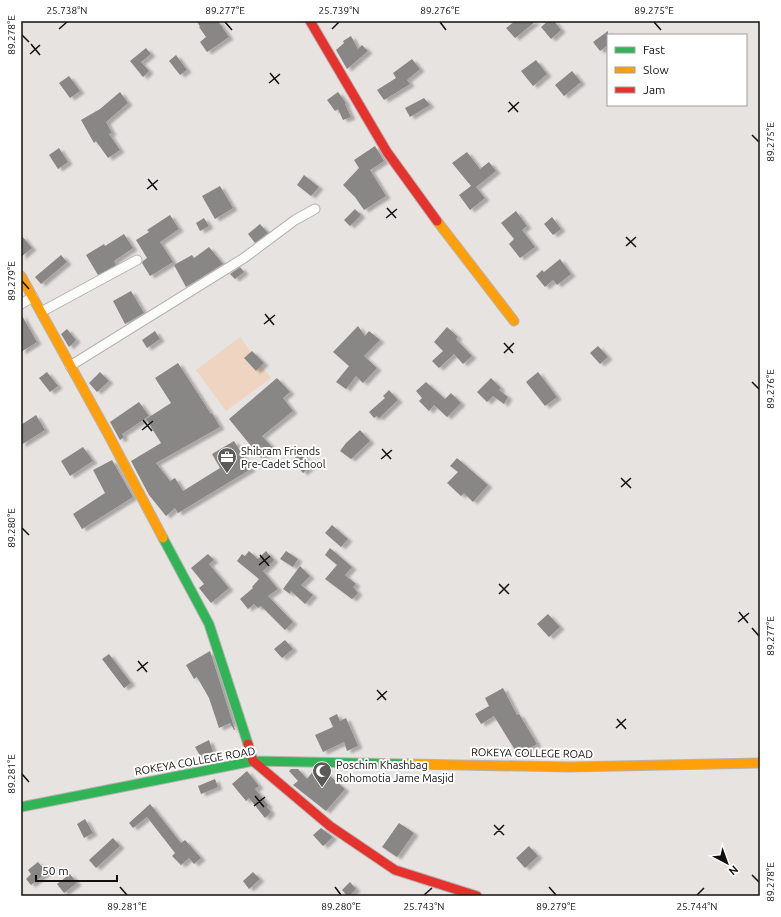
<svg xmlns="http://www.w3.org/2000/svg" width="781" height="917" font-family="Ubuntu,sans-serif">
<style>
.green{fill:#efd5c1}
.building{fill:#898785;filter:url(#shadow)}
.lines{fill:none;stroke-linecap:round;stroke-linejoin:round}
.street-casing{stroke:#b6b3b1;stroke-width:11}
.fast-casing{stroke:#b6b3b1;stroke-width:11}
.slow-casing{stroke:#b6b3b1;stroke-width:11}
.jam-casing{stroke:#b6b3b1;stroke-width:11}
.street{stroke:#fbfbfa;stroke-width:9}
.fast{stroke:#30b455;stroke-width:9}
.slow{stroke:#ff9f0a;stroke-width:9}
.jam{stroke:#e5322d;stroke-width:9}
.ticks{fill:none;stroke:#12100f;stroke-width:1.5}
.labels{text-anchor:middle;stroke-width:4;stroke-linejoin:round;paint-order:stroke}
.poi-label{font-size:11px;fill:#12100f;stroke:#fff;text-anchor:start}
.street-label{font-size:11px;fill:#12100f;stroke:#fff}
.neatline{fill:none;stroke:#12100f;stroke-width:1.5}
.ticks-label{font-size:10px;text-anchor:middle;fill:#12100f}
</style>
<defs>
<filter id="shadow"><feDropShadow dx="4.5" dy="2.5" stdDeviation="1" flood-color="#0004"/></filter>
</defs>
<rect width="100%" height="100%" fill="#e6e3e1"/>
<path class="green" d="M 240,337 L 271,378 L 226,411 L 196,370 Z"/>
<path class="building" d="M 197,21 L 218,21 L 229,37 L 207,52 L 200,42 L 206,37 L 199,27 L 200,27 Z
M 515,21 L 536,21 L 515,38 L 506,28 Z
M 548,21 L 554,21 L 561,30 L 551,39 L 541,27 Z
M 608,31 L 608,45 L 600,51 L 593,42 Z
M 351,36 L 358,49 L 362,45 L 368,51 L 347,69 L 336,50 L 344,43 L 343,41 Z
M 146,48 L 151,54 L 141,62 L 149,71 L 143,77 L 130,61 Z
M 176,55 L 187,70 L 180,75 L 169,61 Z
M 412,59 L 420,69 L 407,80 L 410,84 L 384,100 L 377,90 L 396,78 L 393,73 Z
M 536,60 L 547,74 L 533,86 L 521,71 Z
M 572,71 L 581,82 L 564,96 L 555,85 Z
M 69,76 L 80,91 L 70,98 L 59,83 Z
M 120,92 L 128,103 L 106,122 L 112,133 L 109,134 L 120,150 L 108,158 L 96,141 L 94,143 L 81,120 L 100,109 Z
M 338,92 L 346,103 L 345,104 L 351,117 L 343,120 L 338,109 L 335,111 L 327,100 Z
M 424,98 L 430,105 L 410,117 L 405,108 Z
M 375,146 L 384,161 L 370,170 L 386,196 L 364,210 L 355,197 L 343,185 L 359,168 L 354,160 Z
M 59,148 L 68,162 L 58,169 L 49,155 Z
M 467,152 L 480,169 L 489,162 L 496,171 L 476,187 L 485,198 L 470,210 L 459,195 L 471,186 L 452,163 Z
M 304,175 L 319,187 L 311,196 L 297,185 Z
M 220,186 L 233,208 L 215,219 L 202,196 Z
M 355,209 L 361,215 L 350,226 L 344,220 Z
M 516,211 L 527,226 L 522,230 L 535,247 L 520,258 L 509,244 L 514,239 L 501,223 Z
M 170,215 L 179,229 L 160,242 L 173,262 L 150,276 L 142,263 L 143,261 L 147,258 L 136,240 L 149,232 L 147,230 Z
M 552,217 L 561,229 L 553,235 L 544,224 Z
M 204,218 L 209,226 L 200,231 L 196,223 Z
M 260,224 L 268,233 L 255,243 L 248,234 Z
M 124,234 L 133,248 L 114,261 L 116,265 L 98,275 L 86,255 L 104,244 L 105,246 Z
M 21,235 L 32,248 L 21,257 Z
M 209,247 L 223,264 L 186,287 L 174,265 L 192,255 L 194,258 Z
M 61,255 L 67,262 L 41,284 L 35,277 Z
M 560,259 L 571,274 L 557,285 L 553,280 L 545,287 L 536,276 L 542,270 L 544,272 Z
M 240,267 L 244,272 L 235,279 L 230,274 Z
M 131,291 L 144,313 L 125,324 L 113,301 Z
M 21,314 L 37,342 L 21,352 Z
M 358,326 L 365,336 L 369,331 L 380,340 L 364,356 L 377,368 L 363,383 L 356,376 L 346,389 L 336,382 L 349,366 L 333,352 Z
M 447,327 L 458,337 L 456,339 L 472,356 L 463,364 L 454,354 L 439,368 L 432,361 L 443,351 L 434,342 Z
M 67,329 L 76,340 L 69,347 L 61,334 Z
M 155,331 L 160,339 L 147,348 L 142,340 Z
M 598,346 L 608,357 L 600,364 L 590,353 Z
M 252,351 L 264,363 L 256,371 L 244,358 Z
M 178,363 L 211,414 L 212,413 L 220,427 L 156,463 L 170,481 L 175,478 L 183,491 L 220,468 L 212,454 L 234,441 L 251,469 L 178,513 L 175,508 L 166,516 L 149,495 L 131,461 L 161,443 L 146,419 L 171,403 L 155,378 Z
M 47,372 L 58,386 L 50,392 L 39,378 Z
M 100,372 L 109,381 L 97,392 L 89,383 Z
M 538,372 L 557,397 L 545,406 L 526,382 Z
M 277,378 L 290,392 L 283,398 L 293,411 L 262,436 L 273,448 L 261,458 L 229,419 Z
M 491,378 L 501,388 L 499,390 L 508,397 L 504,404 L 493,396 L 487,402 L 477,392 Z
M 426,382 L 445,399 L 451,393 L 461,403 L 447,417 L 434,405 L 429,411 L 419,401 L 422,398 L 416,391 Z
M 389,390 L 398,400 L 379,418 L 377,416 L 374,418 L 369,412 L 385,398 L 383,396 Z
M 139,402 L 149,416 L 122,434 L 124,437 L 120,440 L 110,422 Z
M 36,415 L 45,430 L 21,445 L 21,425 Z
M 360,430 L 370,441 L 351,459 L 340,451 L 346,443 Z
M 83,447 L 93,461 L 70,476 L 61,461 Z
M 301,453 L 312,465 L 303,473 L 292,460 Z
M 457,458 L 488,485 L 473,502 L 464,493 L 461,496 L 447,483 L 458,472 L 450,466 Z
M 112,460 L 133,497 L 82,529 L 73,514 L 105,493 L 93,470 Z
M 332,525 L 348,539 L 341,547 L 325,533 Z
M 330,548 L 352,567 L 345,575 L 356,584 L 353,587 L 358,593 L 352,599 L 325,579 L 337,565 L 325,555 Z
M 249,551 L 258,559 L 266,551 L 274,560 L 263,571 L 278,589 L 268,596 L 293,622 L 285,630 L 261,606 L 258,608 L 254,604 L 248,609 L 240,599 L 253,588 L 252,587 L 259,579 L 237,561 L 242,554 L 245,556 Z
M 286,551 L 298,559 L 293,567 L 280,559 Z
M 208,554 L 214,560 L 209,564 L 229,588 L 211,603 L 199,588 L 204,584 L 191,568 Z
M 300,566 L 310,576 L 301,585 L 313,595 L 305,604 L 291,591 L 290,594 L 283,589 Z
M 548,614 L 560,627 L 549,637 L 537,624 Z
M 285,640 L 293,649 L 282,658 L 274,649 Z
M 210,651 L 235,730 L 234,730 L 230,723 L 219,728 L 209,698 L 197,677 L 194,679 L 186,665 Z
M 109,654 L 131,683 L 124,688 L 102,659 Z
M 503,688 L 517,715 L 519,714 L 537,744 L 518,755 L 494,716 L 481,724 L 475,714 L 489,706 L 485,698 Z
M 337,714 L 340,721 L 346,718 L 358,746 L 347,751 L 344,742 L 323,752 L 315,735 L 333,727 L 329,718 Z
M 209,740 L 214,755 L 202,759 L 195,747 Z
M 291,769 L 298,769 L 307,779 L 314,770 L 323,770 L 345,789 L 326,811 L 293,785 L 298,781 L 289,771 Z
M 247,771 L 259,786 L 255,789 L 268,805 L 267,807 L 271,812 L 265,818 L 249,798 L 246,801 L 232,784 Z
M 215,779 L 218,787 L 201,794 L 198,786 Z
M 150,804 L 181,843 L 185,840 L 201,858 L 194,864 L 189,858 L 181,865 L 172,856 L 175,853 L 147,817 L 133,828 L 129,823 Z
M 85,819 L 93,833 L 84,838 L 77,824 Z
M 399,823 L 414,833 L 397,857 L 382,847 Z
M 321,828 L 333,837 L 323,846 L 313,835 Z
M 113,838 L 120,846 L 96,868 L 89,860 Z
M 529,846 L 538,856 L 525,868 L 516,858 Z
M 38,862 L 47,872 L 31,885 L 26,879 L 31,874 L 28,870 Z
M 253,872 L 260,879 L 249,889 L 243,881 Z
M 70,874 L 77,883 L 64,893 L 57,884 Z
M 350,882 L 356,889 L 349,896 L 347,896 L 342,890 Z"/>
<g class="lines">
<g class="street-casing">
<path id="street" d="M 21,304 L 33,297
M 41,312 L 137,260
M 70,366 L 244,258 L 295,220 L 315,209"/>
</g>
<g class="fast-casing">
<path id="fast" d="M 163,538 L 209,624 L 248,744
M 21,807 L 253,761 L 408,764"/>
</g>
<g class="slow-casing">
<path id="slow" d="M 437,221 L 514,321
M 21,276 L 107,432 L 163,538
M 408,764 L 570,767 L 760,763"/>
</g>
<g class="jam-casing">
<path id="jam" d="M 310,21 L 387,152 L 437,221
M 248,744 L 253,761 L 330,826 L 395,870 L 477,896"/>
</g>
<use href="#street" class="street"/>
<use href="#fast" class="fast"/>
<use href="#slow" class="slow"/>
<use href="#jam" class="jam"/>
</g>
<path class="ticks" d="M 225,22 L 232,30M 440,22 L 446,30M 654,22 L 661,30M 59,29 L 67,22M 332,29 L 339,22M 22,35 L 29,42M 31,44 L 40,55M 30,54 L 40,45M 270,73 L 279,84M 269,83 L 280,74M 509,102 L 518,112M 508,112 L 519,102M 752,135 L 759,142M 148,179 L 157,190M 147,189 L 158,180M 387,208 L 396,218M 386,218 L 397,209M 626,237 L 636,247M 626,246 L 636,237M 22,281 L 29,289M 265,314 L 274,325M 264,324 L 275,315M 504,343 L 513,353M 504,353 L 514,343M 752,382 L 759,389M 143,420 L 152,431M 142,430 L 153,421M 382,449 L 391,459M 381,459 L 392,450M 621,478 L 631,488M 621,487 L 631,478M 22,528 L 29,535M 260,555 L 269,566M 259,565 L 270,556M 499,584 L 509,594M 499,594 L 509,584M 739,612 L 748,623M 738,622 L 749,613M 752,628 L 759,636M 138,661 L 147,672M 137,671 L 148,662M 377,690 L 386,700M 377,700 L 387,691M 617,719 L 626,729M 616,728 L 626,719M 22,774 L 29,782M 255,796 L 264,807M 254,806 L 265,797M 494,825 L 504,835M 494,835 L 504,825M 752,875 L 759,882M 120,887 L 127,895M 335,887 L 341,895M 549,887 L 556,895M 424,895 L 432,888M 697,895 L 704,888"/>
<defs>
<g id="office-pin" transform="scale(1)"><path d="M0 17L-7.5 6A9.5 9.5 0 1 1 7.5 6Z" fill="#5c5a58" stroke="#fff"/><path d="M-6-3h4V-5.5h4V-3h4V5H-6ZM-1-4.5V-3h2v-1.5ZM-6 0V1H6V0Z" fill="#fff"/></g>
<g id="mosque-pin" transform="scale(1)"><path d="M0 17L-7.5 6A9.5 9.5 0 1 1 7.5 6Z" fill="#5c5a58" stroke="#fff"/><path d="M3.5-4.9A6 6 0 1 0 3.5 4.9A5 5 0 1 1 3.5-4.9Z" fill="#fff"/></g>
</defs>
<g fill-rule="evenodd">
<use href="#office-pin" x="227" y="457"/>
<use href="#mosque-pin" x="322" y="771"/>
</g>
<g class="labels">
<g class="poi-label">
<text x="241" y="455">Shibram Friends<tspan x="241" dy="13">Pre-Cadet School</tspan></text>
<text x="336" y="769">Poschim Khashbag<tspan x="336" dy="13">Rohomotia Jame Masjid</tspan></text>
</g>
<g class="street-label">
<text transform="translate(532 753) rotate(1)" y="4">ROKEYA COLLEGE ROAD</text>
<text transform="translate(195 761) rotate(-10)" y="4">ROKEYA COLLEGE ROAD</text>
</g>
</g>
<rect width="781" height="917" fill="none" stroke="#ffffff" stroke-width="44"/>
<rect x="607" y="34" width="140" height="72" fill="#ffffff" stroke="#a09f9f"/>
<rect x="615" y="47" width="20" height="6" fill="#30b455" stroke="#a09f9f"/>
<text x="643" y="54" font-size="12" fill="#12100f">Fast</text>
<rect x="615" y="67" width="20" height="6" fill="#ff9f0a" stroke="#a09f9f"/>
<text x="643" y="74" font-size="12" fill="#12100f">Slow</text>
<rect x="615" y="87" width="20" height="6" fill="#e5322d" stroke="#a09f9f"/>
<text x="643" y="94" font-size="12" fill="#12100f">Jam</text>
<g transform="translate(727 863) rotate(139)" stroke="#ffffff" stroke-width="3" paint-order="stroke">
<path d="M0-3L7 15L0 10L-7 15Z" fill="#12100f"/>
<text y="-6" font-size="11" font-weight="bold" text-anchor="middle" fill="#12100f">N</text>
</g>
<path d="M36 875v6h81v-6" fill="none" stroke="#12100f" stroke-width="2"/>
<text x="42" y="875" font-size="12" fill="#12100f" stroke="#ffffff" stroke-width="3" paint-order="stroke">50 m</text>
<rect x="22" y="22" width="737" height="873" class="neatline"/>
<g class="ticks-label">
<text x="67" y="14">25.738°N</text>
<text x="225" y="14">89.277°E</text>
<text x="339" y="14">25.739°N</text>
<text x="440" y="14">89.276°E</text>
<text x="654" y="14">89.275°E</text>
<text transform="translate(11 35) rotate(-90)" y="4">89.278°E</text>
<text transform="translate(770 142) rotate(-90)" y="4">89.275°E</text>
<text transform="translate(11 281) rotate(-90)" y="4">89.279°E</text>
<text transform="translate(770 389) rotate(-90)" y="4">89.276°E</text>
<text transform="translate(11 528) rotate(-90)" y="4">89.280°E</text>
<text transform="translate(770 636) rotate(-90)" y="4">89.277°E</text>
<text transform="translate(11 774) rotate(-90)" y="4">89.281°E</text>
<text transform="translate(770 882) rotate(-90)" y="4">89.278°E</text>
<text x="127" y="910">89.281°E</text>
<text x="341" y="910">89.280°E</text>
<text x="424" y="910">25.743°N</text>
<text x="556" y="910">89.279°E</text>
<text x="697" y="910">25.744°N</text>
</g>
</svg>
